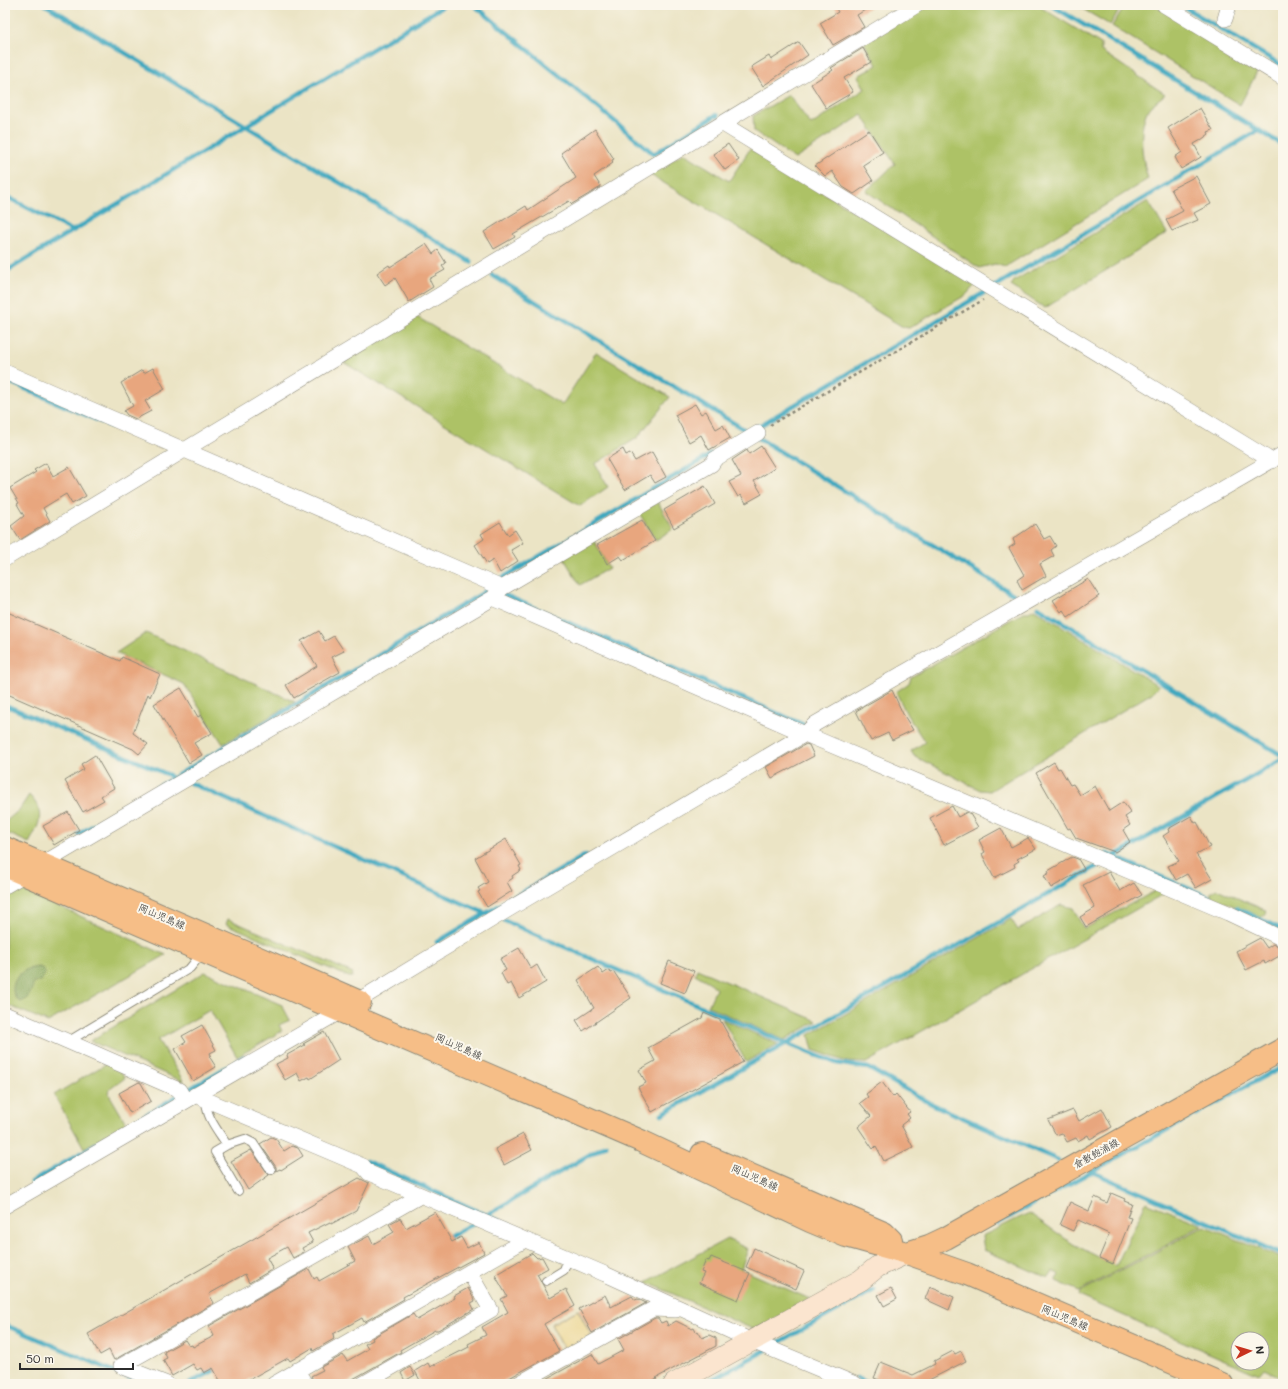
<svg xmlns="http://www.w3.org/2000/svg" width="1288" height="1389" font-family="Mali,'Klee One',sans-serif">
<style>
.green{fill:#adc266;stroke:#6c7648;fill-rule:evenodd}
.forest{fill:#8aa85b;stroke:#5a6a43}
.sand{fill:#eeda9e;stroke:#8c8264}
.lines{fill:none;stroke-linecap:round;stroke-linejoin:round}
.stream{stroke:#3fa8bf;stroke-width:4.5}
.building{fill:#e8a67e}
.lane-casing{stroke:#8b8878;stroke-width:10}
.street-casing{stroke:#8b8878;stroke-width:16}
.secondary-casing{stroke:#8b8878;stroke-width:22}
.primary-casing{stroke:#8b8878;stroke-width:24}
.path{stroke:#8b8878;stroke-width:2.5;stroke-dasharray:3 3;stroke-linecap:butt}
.lane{stroke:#fff;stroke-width:8}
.street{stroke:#fff;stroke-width:15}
.secondary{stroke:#fbe5cf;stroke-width:21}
.primary{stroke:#f6be87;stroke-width:22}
.labels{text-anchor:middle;stroke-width:4;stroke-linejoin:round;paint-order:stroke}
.street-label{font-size:10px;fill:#2b2b2b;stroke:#fbf7ec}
</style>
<rect width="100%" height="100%" fill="#fbf7ec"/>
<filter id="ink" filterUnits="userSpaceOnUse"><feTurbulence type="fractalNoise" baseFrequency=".025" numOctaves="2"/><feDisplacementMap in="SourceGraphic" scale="8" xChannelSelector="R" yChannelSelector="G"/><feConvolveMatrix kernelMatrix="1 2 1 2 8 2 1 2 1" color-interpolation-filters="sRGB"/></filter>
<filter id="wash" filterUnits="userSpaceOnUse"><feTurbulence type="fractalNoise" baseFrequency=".012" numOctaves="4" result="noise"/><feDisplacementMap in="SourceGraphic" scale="16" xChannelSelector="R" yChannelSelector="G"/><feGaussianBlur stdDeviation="0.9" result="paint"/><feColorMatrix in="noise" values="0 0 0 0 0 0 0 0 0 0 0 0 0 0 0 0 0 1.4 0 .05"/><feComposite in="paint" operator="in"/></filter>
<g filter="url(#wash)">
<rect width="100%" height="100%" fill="#ebe4c5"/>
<path class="green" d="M 928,5 L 1037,5 L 1101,44 L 1101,51 L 1165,94 C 1160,99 1150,105 1147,111 C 1138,133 1142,158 1148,179 L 1005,267 L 995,264 L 979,268 L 866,191 L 895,164 L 862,115 L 795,159 L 754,131 L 753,116 L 789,95 L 811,125 L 865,89 L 858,76 L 877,65 L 864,43 Z
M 1076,5 L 1122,5 L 1110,25 Z
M 1125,5 L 1154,5 L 1258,70 L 1240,105 L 1112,26 Z
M 750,149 L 976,284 L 966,295 L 909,328 L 903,327 L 649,174 L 684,153 L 729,181 Z
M 1148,201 L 1167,233 L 1045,308 L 1011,286 L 1014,281 Z
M 417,317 L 562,405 L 596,352 L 670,397 L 637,438 L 595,464 L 608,487 L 580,506 L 343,362 Z
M 658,502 L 673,529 L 656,540 L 639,513 Z
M 593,539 L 609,568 L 580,585 L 563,557 Z
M 1034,609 L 1159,686 L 1152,693 L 990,791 L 980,790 L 914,756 L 911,751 L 925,742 L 907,715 L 896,692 L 909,683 L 911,677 L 1024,612 L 1029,612 Z
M 146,633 L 295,702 L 223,744 L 184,684 L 116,653 Z
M 29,795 C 46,812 40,824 29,843 L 5,832 L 5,822 L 19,810 Z
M 14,886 L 166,955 L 48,1022 L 5,1004 L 5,891 Z
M 1217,889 L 1265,910 L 1266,912 L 1261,918 L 1211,896 L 1211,892 Z
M 1157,890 L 1165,893 L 866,1063 L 847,1062 L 813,1050 L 809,1035 L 1011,919 L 1018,930 L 1061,905 L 1073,908 L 1084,929 Z
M 228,919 L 353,973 L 352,977 L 349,977 L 226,924 Z
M 697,969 L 817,1021 L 784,1040 L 708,1006 L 716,989 L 712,984 L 695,974 Z
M 205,972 L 282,1005 L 290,1020 L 279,1025 L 282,1031 L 237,1057 L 210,1010 L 158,1040 L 184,1082 L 90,1041 Z
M 722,1019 L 778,1044 L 746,1062 Z
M 109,1062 L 116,1066 L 125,1078 L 110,1089 L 109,1094 L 126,1123 L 84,1148 L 54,1095 Z
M 1146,1202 L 1203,1225 L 1079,1291 L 1056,1281 L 1060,1275 L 1053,1271 L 1048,1278 L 984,1250 L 982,1236 L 1029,1213 L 1073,1244 L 1116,1266 Z
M 1205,1226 L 1283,1259 L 1283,1378 L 1264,1369 L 1259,1375 L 1079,1296 L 1080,1292 ZM 1238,1339 L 1262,1339 L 1262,1363 L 1238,1363 Z
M 727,1239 L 748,1249 L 741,1269 L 810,1299 L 755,1330 L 646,1282 Z"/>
<path class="forest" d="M 38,967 L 44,969 L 45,974 L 40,981 L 34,982 C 31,991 30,999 20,1002 C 7,993 14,974 28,969 C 31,968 35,968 38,967 Z"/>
<path class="sand" d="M 578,1310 L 592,1337 L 565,1351 L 551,1324 Z"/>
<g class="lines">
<path class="stream" d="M 46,5 L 471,262
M 474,5 L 654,154 L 716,115 L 718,116
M 1051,5 L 1283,145
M 1181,5 L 1283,66
M 5,196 L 73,231
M 5,272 L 445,5
M 492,275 L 1016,596
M 5,380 L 111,426
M 754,429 L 1259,130
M 496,582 L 712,454
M 500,593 L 809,727
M 1038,607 L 1283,756
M 5,705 L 169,775
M 190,783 L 487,914
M 79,834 L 483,593 L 490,586
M 1107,854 L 1209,897
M 1113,857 L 1283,759
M 1236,908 L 1283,930
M 505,921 L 785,1043 L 836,1063 L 868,1068 L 932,1104 L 1058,1160
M 437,942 L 586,855
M 662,1114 L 1101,864
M 366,1161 L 509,1225
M 1090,1171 L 1283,1255
M 32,1182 L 244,1057
M 485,1216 L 606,1145
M 998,1223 L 1283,1066
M 445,1239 L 475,1222
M 5,1325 L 144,1384
M 772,1346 L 874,1290
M 857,1378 L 870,1384
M 189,1384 L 220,1367
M 704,1384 L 766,1350"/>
</g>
<g id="blocks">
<path class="building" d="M 834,5 L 873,5 L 857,15 L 864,27 L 833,45 L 820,23 L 838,12 Z
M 799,42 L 808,55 L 763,86 L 751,67 L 769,56 L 771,60 Z
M 863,48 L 871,62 L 844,78 L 853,92 L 826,108 L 811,84 L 833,70 L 831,68 Z
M 1200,108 L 1213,130 L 1208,132 L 1209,134 L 1201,140 L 1194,144 L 1201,157 L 1181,169 L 1175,157 L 1182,152 L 1168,128 Z
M 595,129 L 614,159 L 612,160 L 613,163 L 594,176 L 601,187 L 572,204 L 569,201 L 513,234 L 515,237 L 494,249 L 484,232 L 526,206 L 528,210 L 576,178 L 561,153 Z
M 869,130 L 883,152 L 863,165 L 873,181 L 854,194 L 843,187 L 832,171 L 825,176 L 815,166 Z
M 728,144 L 739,160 L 725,170 L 713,154 Z
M 1196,176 L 1211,204 L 1194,213 L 1198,220 L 1172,231 L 1166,220 L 1183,211 L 1171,189 Z
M 426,244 L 433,254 L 438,250 L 446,263 L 442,266 L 445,270 L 429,279 L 433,287 L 409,302 L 395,278 L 385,285 L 377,273 L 389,265 L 390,267 Z
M 153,368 L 165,389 L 145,401 L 151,411 L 136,419 L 127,415 L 124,411 L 133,406 L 121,383 L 142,370 L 144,373 Z
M 695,404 L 701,414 L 706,411 L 716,429 L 723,425 L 730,438 L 709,450 L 701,435 L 689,442 L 675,415 Z
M 761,446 L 775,468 L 754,481 L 762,494 L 746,503 L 741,495 L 738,497 L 729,482 L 741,476 L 732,460 L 747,450 L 749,454 Z
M 623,449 L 626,455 L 630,453 L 635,461 L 652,452 L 666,477 L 655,483 L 650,475 L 625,490 L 607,459 Z
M 46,463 L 53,476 L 69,467 L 86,496 L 72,504 L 66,494 L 43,508 L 50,521 L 20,540 L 11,526 L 24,516 L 17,504 L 19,503 L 10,488 L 36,472 L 34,470 Z
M 705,486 L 715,504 L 674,528 L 664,510 Z
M 642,520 L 655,541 L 623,560 L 620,556 L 607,564 L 597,545 Z
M 500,522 L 508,535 L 515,530 L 523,543 L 511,550 L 518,561 L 500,573 L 493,560 L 487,564 L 475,545 L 484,539 L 481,534 Z
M 1035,524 L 1044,539 L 1050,536 L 1056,546 L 1051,550 L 1054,556 L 1040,564 L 1046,576 L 1022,590 L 1017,580 L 1024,575 L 1009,548 L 1015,544 L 1013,539 Z
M 1088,579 L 1099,596 L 1068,617 L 1063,610 L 1061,612 L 1053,600 Z
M 5,611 L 120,661 L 122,657 L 160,674 L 150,697 L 148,694 L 133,733 L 148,744 L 139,754 L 133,749 L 5,693 Z
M 319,631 L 325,641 L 334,636 L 344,651 L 332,657 L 340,672 L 294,698 L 286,685 L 317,666 L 301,641 Z
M 181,688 L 198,717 L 201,715 L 212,733 L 194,743 L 202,755 L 189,763 L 154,704 Z
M 892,690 L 903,714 L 913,730 L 892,740 L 888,733 L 871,741 L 856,711 Z
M 806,744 L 809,745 L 814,756 L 772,778 L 766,767 Z
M 95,755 L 114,788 L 101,796 L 104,800 L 83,812 L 65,781 L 84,769 L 81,764 Z
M 1054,762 L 1058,769 L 1060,768 L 1070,785 L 1073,784 L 1080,795 L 1095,786 L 1109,811 L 1123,802 L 1131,813 L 1125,817 L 1130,825 L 1123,830 L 1130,842 L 1115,852 L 1076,838 L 1070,828 L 1068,829 L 1036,773 Z
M 952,806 L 958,817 L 967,812 L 970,814 L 978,827 L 944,845 L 930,818 Z
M 68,812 L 79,830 L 54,845 L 43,826 Z
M 1191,816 L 1195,823 L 1197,822 L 1210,847 L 1196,854 L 1212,879 L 1196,888 L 1187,874 L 1176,880 L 1168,866 L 1179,861 L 1163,836 L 1169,832 L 1168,829 Z
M 1001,828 L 1011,847 L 1028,838 L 1036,849 L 1017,859 L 1019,861 L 1014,864 L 1015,867 L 994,878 L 982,854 L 985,852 L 979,840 Z
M 506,839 L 521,865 L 519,866 L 521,870 L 512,876 L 513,878 L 507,882 L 512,891 L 487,907 L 478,892 L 480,891 L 478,888 L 488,882 L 475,858 Z
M 1072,857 L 1078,859 L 1084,869 L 1051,888 L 1044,876 L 1049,873 L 1048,871 Z
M 1109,872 L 1120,891 L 1134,883 L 1142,895 L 1086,927 L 1080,917 L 1095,908 L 1083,885 Z
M 1260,938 L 1267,948 L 1273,944 L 1279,947 L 1283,954 L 1265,964 L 1264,961 L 1246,970 L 1236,951 Z
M 519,948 L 531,969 L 537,965 L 546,982 L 519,998 L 511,983 L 507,985 L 501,973 L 506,970 L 500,959 Z
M 669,961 L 694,971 L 685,993 L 660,983 Z
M 598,967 L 603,974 L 609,970 L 611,973 L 614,972 L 631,998 L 583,1031 L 576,1020 L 594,1008 L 578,980 Z
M 704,1013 L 720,1020 L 743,1062 L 652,1112 L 638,1087 L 646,1083 L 639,1070 L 655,1061 L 648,1048 L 702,1018 Z
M 202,1025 L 216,1050 L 210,1053 L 211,1055 L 209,1056 L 216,1067 L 193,1081 L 175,1049 L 186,1042 L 182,1036 Z
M 324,1032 L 339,1060 L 310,1079 L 309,1077 L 301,1081 L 297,1073 L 285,1080 L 276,1064 L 288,1058 L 287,1055 L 305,1045 L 303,1044 Z
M 139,1082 L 141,1083 L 151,1101 L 130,1113 L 119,1093 Z
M 882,1082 L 893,1097 L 896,1094 L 910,1112 L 907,1114 L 910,1118 L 901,1125 L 913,1147 L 884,1161 L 876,1146 L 873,1149 L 858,1127 L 871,1116 L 860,1103 L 868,1097 L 866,1094 Z
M 1102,1108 L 1112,1127 L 1090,1139 L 1088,1135 L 1078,1141 L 1076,1138 L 1067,1142 L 1062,1133 L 1056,1135 L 1048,1120 L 1073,1110 L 1079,1121 Z
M 523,1134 L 532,1150 L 504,1165 L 495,1149 Z
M 271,1137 L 276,1139 L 284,1151 L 292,1146 L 298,1148 L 303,1156 L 281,1170 L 280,1169 L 276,1171 L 276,1167 L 260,1144 Z
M 251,1150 L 269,1175 L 248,1190 L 231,1161 Z
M 359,1178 L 369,1183 L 356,1211 L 331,1224 L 330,1222 L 308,1233 L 313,1242 L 302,1248 L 304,1252 L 293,1258 L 287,1247 L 267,1258 L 273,1269 L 249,1283 L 245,1274 L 209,1294 L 214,1303 L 114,1360 L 109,1350 L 100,1355 L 88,1334 Z
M 1111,1193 L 1125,1199 L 1124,1201 L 1132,1204 L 1127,1217 L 1131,1218 L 1113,1264 L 1099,1258 L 1109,1234 L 1078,1220 L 1073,1231 L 1060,1225 L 1070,1202 L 1089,1211 L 1095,1197 L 1107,1203 Z
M 435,1212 L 452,1242 L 461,1237 L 467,1248 L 479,1242 L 484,1253 L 403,1297 L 404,1299 L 364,1322 L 362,1318 L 333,1334 L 334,1339 L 313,1351 L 312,1348 L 290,1361 L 288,1358 L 241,1384 L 222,1384 L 213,1368 L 204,1373 L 201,1368 L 197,1370 L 193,1364 L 172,1376 L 163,1360 L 167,1358 L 164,1352 L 185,1340 L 189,1346 L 192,1345 L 193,1347 L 214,1336 L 209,1326 L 309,1269 L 314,1279 L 317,1277 L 319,1281 L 355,1261 L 348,1247 L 369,1236 L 373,1244 L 394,1232 L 389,1224 L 400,1218 L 406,1228 Z
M 754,1248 L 804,1271 L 796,1289 L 746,1267 Z
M 532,1253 L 537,1258 L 542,1257 L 548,1268 L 537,1274 L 550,1298 L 566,1289 L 575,1306 L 544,1324 L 559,1351 L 498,1384 L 422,1384 L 415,1371 L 428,1363 L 430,1367 L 469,1347 L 468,1344 L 486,1335 L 482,1327 L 508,1312 L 501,1299 L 507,1296 L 495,1275 Z
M 711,1257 L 750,1273 L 738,1300 L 699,1283 L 704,1273 L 701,1272 L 706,1260 L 709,1261 Z
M 930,1287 L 954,1297 L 949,1310 L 925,1299 Z
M 468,1288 L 475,1301 L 471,1303 L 474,1309 L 438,1330 L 435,1330 L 400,1350 L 401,1352 L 344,1384 L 315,1384 L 311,1376 L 323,1370 L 321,1367 L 343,1355 L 347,1361 L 368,1349 L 365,1344 L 373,1340 L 372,1338 L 413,1314 L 417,1320 L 455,1298 L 454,1296 Z
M 891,1288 L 897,1299 L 884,1306 L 878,1295 Z
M 605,1295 L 611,1307 L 632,1296 L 635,1300 L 638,1299 L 646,1303 L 592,1333 L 579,1309 Z
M 655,1318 L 658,1318 L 661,1323 L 666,1321 L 668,1326 L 676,1321 L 692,1329 L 694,1328 L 696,1332 L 698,1331 L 702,1338 L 709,1335 L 716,1338 L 716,1346 L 656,1378 L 657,1379 L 648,1384 L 592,1384 L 589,1380 L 582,1384 L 544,1384 L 543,1381 L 592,1354 L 598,1364 L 624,1350 L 618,1339 Z
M 953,1351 L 955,1354 L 961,1351 L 966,1361 L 927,1381 L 934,1384 L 890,1384 L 874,1378 L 881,1362 L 913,1375 L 935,1364 L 934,1361 Z
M 410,1367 L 415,1375 L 405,1381 L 401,1373 Z"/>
</g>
</g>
<g filter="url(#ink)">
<use href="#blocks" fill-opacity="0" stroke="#8b8878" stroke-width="1"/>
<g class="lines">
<g class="lane-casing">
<path id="lane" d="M 69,1041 L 190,968 L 203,952
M 207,1100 C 204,1115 219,1132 227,1145 L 245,1139 L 253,1143 L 271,1170
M 227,1145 L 215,1152 L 238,1191
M 546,1281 L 564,1270 L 568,1258"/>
</g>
<g class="street-casing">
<path id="street" d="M 1164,5 L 1283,78
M 1225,19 L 1229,5
M 723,124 L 1272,461
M 5,372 L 502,588
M 5,559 L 917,5
M 493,598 L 805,734 L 1228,913 L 1283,939
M 5,886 L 493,598 L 502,588 L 712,464 L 715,459 L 758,433
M 5,1014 L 179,1090 L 185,1100
M 195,1095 L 363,1166 L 369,1173 L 605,1274 L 752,1341 L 855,1384
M 5,1206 L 341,1011 L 504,912 L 805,734 L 815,724 L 1283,454
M 297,1370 L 305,1384
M 167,1384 L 121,1366 L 420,1196
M 274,1384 L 525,1240
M 363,1384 L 491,1310 L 469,1272
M 518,1384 L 653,1309 L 676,1310"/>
</g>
<g class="secondary-casing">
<path id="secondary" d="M 674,1384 L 861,1280 L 877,1267 L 907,1253"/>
</g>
<g class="primary-casing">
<path id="primary" d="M 5,848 L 360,1002
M 5,866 L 641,1141 L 810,1221 L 846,1236 L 907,1253 L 967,1274 L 1222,1384
M 702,1154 L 884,1233 L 891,1240
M 907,1253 L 929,1246 L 946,1238 L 1283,1049"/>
</g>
<path class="path" d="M 770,425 L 983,300"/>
<use href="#lane" class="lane"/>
<use href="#street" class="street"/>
<use href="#secondary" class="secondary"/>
<use href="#primary" class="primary"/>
</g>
</g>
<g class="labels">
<g class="street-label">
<text transform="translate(162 916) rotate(23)" y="4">岡山児島線</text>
<text transform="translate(459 1046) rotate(24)" y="4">岡山児島線</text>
<text transform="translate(1096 1153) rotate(-29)" y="4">倉敷飽浦線</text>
<text transform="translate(755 1177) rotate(24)" y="4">岡山児島線</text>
<text transform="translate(1065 1317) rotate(23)" y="4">岡山児島線</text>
</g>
</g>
<rect width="1288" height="1389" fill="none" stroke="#fbf7ec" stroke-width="20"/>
<g transform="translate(1250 1351) rotate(85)"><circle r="19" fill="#fbf7ec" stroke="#a8a59f"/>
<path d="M0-3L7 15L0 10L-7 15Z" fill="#c8321e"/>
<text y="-6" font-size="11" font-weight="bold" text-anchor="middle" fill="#2b2b2b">N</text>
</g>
<path d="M20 1363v6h113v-6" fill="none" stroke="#2b2b2b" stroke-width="2"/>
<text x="26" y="1363" font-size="12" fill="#2b2b2b" stroke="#fbf7ec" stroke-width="3" paint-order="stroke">50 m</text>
</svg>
